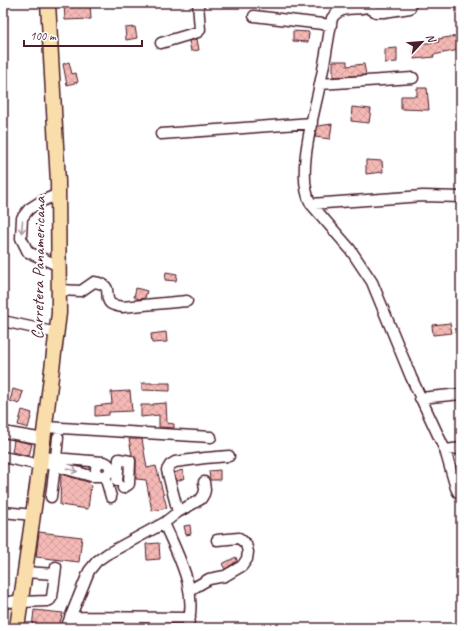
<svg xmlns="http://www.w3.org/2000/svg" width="464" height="631" font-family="Caveat,sans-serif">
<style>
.building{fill:url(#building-cross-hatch);stroke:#4a1f2b}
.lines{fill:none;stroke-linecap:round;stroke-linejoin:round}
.minor-casing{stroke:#4a1f2b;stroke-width:13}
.highway-casing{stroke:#4a1f2b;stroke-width:17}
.minor{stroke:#fff;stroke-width:10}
.highway{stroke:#f9deab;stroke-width:14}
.oneway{stroke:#ae9aa0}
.labels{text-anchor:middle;stroke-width:4;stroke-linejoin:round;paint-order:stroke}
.street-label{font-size:17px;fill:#4a1f2b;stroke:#fff}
</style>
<defs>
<pattern id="building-cross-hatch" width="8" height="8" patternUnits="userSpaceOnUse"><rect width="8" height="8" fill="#f5b9b5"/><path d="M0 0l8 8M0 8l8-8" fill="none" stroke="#d49f9c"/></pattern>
</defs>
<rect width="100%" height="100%" fill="#fff"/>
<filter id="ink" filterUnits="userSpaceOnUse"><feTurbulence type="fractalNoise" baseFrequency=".025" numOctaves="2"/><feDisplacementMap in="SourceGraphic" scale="8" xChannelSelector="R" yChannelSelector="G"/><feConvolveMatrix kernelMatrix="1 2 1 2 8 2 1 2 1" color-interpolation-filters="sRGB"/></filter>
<g filter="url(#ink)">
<path class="building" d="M 64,3 L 90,3 L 91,19 L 65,20 Z
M 135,27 L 137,38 L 126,40 L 125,28 Z
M 293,31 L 309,32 L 308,42 L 293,41 Z
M 456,36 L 459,50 L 433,55 L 434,57 L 414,59 L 413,44 L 439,42 L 438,39 Z
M 197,39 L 199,50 L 191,51 L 189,41 Z
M 397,48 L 397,62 L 385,63 L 385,49 Z
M 333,61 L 347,61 L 347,66 L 364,64 L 366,75 L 333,77 Z
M 69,62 L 72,74 L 76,73 L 78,82 L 67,85 L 63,64 Z
M 417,88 L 427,88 L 429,110 L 401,109 L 401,96 L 417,96 Z
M 352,107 L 371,109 L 369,123 L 351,121 Z
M 332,124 L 330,139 L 315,137 L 318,126 Z
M 366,160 L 382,161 L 383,172 L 366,174 Z
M 166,272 L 177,274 L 176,281 L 165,280 Z
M 136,288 L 147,291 L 145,298 L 139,299 L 134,297 Z
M 450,323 L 452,333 L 433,335 L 432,325 Z
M 166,332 L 167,342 L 152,343 L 151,334 Z
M 142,383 L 170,383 L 170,391 L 142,390 Z
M 13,389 L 23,392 L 19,404 L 10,401 Z
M 130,391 L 132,411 L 109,412 L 109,415 L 95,416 L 95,406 L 112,404 L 111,392 Z
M 166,403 L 167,423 L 174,424 L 174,428 L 159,427 L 159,415 L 141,417 L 141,405 L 153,405 L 153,404 Z
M 22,410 L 32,413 L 28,428 L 18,425 Z
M 129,439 L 142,439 L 147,468 L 156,466 L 167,508 L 152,511 L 146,480 L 136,479 L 136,458 L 132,455 Z
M 14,440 L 32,444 L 29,456 L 12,452 Z
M 182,470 L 185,478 L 177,481 L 174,473 Z
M 220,470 L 220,480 L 210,480 L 209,471 Z
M 61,474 L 88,482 L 91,485 L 88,509 L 60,505 Z
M 190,525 L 191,534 L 186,535 L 184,526 Z
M 39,532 L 82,537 L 79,562 L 36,557 Z
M 159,543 L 160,559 L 147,560 L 146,544 Z
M 236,557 L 237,561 L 225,569 L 222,564 Z
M 34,610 L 63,613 L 58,628 L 32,628 Z"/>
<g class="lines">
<g class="minor-casing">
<path id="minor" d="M 372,3 C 363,13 347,4 337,13 C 335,14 334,16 332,18 C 328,40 325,62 320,84 C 314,115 295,175 311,204 L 350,249 L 372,282 L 411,377 L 445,450 L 456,488 L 458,492 L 461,494
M 367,7 L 376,12 L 384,12 L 410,8
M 254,16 L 331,25
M 161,43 L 198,32 L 200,30 L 198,3
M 320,84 L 413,78
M 161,134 L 312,123
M 58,194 L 40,202 L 29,209 L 22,218 L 21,238 L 28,252 L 59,266
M 311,204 L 423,196 L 461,197
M 59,290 L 81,291 L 94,282 C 115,285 103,295 110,303 C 113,306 119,306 122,307 L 187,301
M 3,321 L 57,333
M 420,398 L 461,394
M 45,427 L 211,437
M 3,432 L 44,439
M 445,450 L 461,448
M 3,457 L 40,465
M 41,457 L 103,462
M96 469a7 7 0 1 1 14 0a7 7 0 1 1-14 0Z
M 41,462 L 91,476 L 103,476
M 105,476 L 111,497
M 117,481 L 119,459 L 130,461 L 129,484 L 123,488
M 51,497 L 56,458 L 58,437
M 3,512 L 33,515
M 178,512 L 169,478 L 167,470 L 170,465 L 175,462 L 205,458 L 229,456
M 164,523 C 178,556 199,591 187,628
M 25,572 L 55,574
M 190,590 L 209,579 L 225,576 L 242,566 L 247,559 L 248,552 L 246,544 L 239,538 L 217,540
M 21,602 L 47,601 L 50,600 L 52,597 L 56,567
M 3,603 L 22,600
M 70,617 L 190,618
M 66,628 L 89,571 L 97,561 L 107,554 L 164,523 L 178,512 L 201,499 L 204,494 L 205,490 L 204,482"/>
</g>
<g class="highway-casing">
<path id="highway" d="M 17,628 L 40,465 L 59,313 L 58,182 L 48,3"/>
</g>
<use href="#minor" class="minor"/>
<use href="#highway" class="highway"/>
</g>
<defs><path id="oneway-shaft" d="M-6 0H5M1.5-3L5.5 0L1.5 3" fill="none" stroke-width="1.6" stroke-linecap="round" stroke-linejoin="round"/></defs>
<g class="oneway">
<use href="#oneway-shaft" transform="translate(22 227) rotate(94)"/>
<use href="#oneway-shaft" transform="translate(72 470) rotate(17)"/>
</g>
</g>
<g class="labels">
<g class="street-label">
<text transform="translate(38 268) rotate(-89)" y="6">Carretera Panamericana</text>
</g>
</g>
<rect width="464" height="631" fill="none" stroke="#fff" stroke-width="16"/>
<rect x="8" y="8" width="448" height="615" fill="none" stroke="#4a1f2b" stroke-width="1.5" filter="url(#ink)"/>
<g transform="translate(422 42) rotate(64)" stroke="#ffffff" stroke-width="3" paint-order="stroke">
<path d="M0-3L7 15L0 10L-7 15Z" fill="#4a1f2b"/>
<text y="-6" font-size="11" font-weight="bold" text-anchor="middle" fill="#4a1f2b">N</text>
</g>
<path d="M24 40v6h118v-6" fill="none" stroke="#4a1f2b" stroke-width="2"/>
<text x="30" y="40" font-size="12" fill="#4a1f2b" stroke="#ffffff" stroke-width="3" paint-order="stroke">100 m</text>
</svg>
